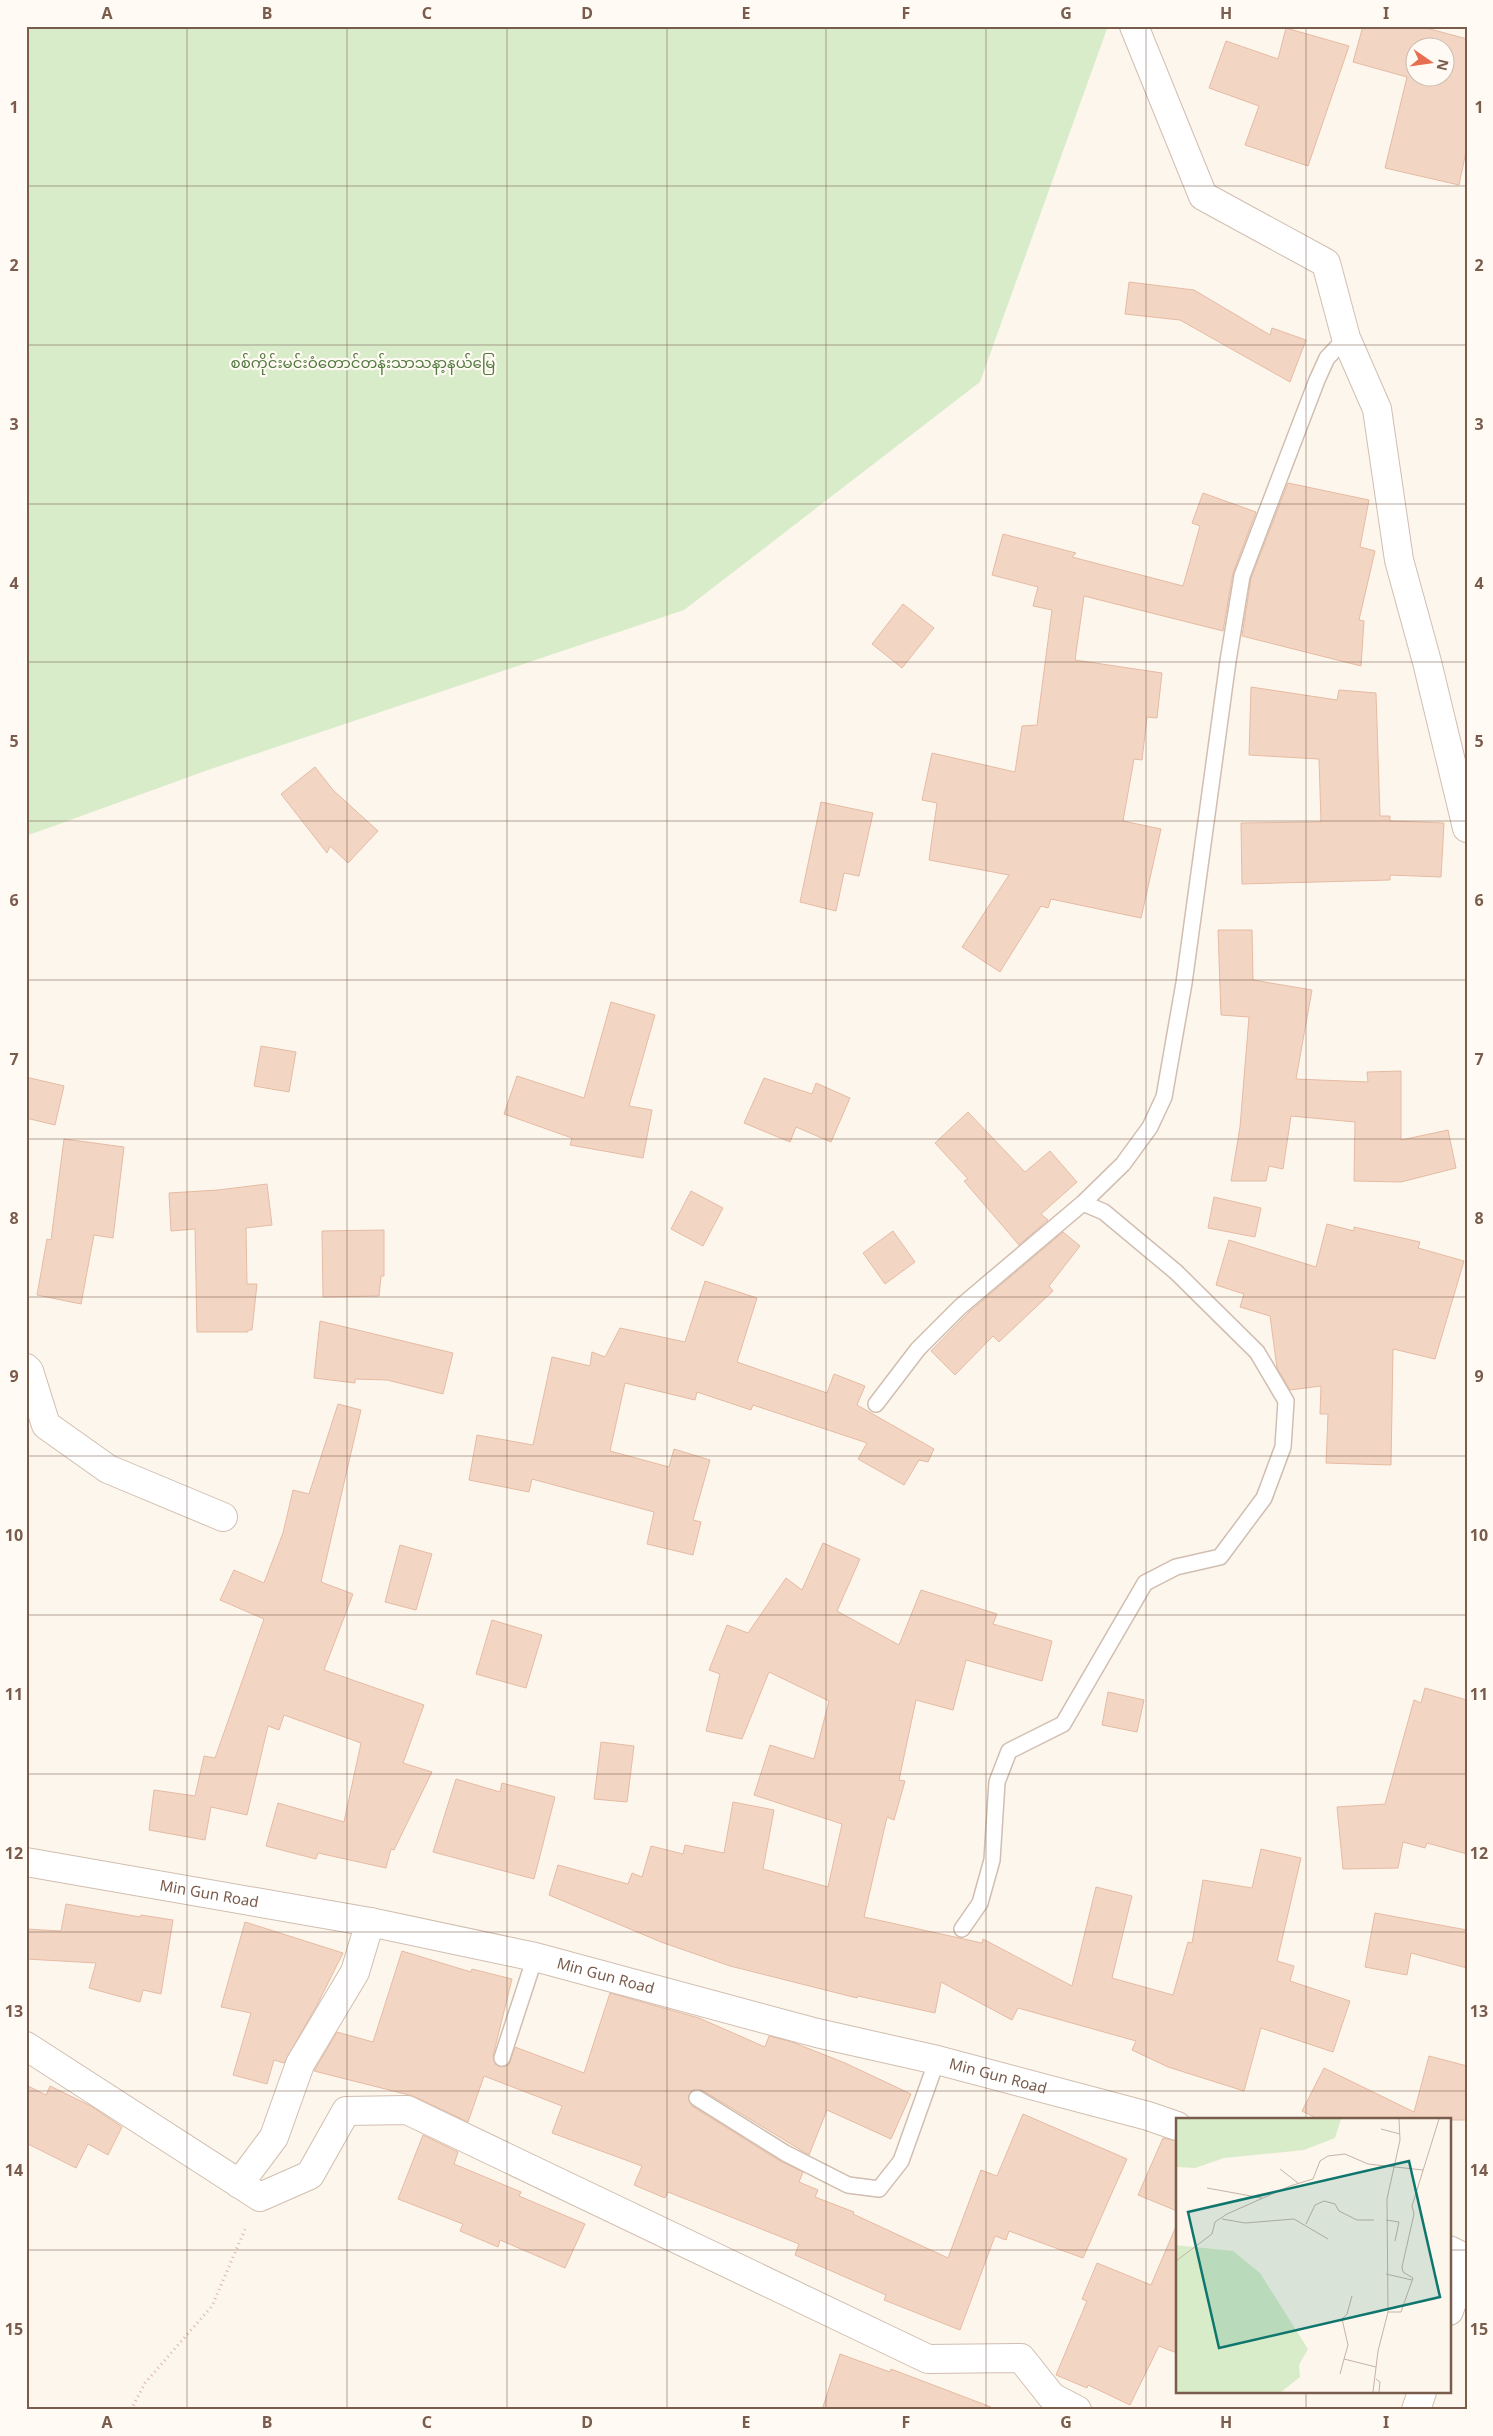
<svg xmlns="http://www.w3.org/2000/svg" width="1493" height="2436" font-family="'Noto Sans','Noto Sans Myanmar',sans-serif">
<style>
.green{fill:#d8ecc9}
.building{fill:#f3d5c3;stroke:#e6bba3;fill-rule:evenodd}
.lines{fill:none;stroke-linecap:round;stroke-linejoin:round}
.service-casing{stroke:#d1beb0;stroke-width:18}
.minor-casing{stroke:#d1beb0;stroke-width:30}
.tertiary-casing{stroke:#d1beb0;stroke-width:30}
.path{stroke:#d9b8a5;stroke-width:3;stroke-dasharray:1 4;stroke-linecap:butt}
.service{stroke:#fff;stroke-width:15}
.minor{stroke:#fff;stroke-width:28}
.tertiary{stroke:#fff;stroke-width:28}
.grid{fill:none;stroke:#7a5c4d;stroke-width:1;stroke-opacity:0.55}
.labels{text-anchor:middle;stroke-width:4.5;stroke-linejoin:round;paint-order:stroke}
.park-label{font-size:15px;fill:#537a41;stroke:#fffaf3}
.street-label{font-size:15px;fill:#7a5c4d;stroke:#fffaf3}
.inset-road{fill:none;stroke:#c5b3a7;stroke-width:1}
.view{fill:#0f766e;fill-opacity:0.15;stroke:#0f766e;stroke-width:2.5}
.inset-edge{fill:none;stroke:#7a5c4d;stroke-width:2.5}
.neatline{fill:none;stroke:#7a5c4d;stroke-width:2}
.grid-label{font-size:16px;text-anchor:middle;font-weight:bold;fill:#7a5c4d}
</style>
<rect width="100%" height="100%" fill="#fdf6ec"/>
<path class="green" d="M 26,26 L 1108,26 L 980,382 L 684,610 L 208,770 L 26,836 Z"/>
<path class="building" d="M 1363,26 L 1419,26 L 1467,39 L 1467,147 L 1459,185 L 1385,168 L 1407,77 L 1353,62 ZM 1416,48 L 1446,48 L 1446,78 L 1416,78 Z
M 1286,28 L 1349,46 L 1308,166 L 1245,145 L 1259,106 L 1209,88 L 1226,41 L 1278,59 Z
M 1129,282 L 1194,290 L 1270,335 L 1272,328 L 1306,340 L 1290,382 L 1180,320 L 1125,314 Z
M 1288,483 L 1369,500 L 1360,547 L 1375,551 L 1359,620 L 1364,621 L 1361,666 L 1242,636 L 1251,578 Z
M 1203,493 L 1256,512 L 1233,573 L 1223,631 L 1084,596 L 1075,660 L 1162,673 L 1157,718 L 1147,717 L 1142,760 L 1134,759 L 1123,821 L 1161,829 L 1141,918 L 1051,899 L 1048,908 L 1041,906 L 1000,972 L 962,947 L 1009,875 L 929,860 L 937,803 L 922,800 L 932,753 L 1015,772 L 1022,726 L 1037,725 L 1052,610 L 1033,606 L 1038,587 L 992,575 L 1003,534 L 1076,553 L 1072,557 L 1183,586 L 1200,526 L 1192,523 Z
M 903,604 L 934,628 L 902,668 L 872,644 Z
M 1251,687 L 1337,700 L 1339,690 L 1376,693 L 1380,816 L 1390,816 L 1390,821 L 1444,823 L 1441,877 L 1390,875 L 1390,880 L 1242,884 L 1241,823 L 1321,822 L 1319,759 L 1249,755 Z
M 315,767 L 333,790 L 378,831 L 348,863 L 330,846 L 327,853 L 281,794 Z
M 821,802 L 873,813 L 859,876 L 844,873 L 836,911 L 800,902 Z
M 1218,930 L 1252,930 L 1253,980 L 1312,990 L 1296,1079 L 1368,1082 L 1367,1072 L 1401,1071 L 1401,1140 L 1448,1130 L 1456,1168 L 1401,1182 L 1354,1181 L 1355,1122 L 1291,1116 L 1283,1169 L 1269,1166 L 1266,1181 L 1231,1181 L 1240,1127 L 1249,1017 L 1221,1015 Z
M 611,1002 L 655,1015 L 629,1106 L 652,1110 L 643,1158 L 570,1145 L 572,1138 L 504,1114 L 517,1076 L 584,1098 Z
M 261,1046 L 296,1052 L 289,1092 L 254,1086 Z
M 26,1077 L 64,1086 L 55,1125 L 26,1118 Z
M 764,1078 L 812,1094 L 816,1083 L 850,1098 L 831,1142 L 796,1127 L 790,1142 L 744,1123 Z
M 968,1112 L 1025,1172 L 1050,1151 L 1077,1182 L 1041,1214 L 1048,1220 L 1019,1245 L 964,1181 L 968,1179 L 935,1143 Z
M 64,1139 L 124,1147 L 113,1238 L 94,1235 L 81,1304 L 37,1295 L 47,1239 L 51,1240 Z
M 267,1184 L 272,1225 L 246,1228 L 247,1284 L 257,1284 L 252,1330 L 248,1330 L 248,1332 L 197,1332 L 195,1229 L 171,1231 L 169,1193 L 218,1190 Z
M 691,1191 L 723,1208 L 703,1246 L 671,1229 Z
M 1214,1197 L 1261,1208 L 1255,1237 L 1208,1228 Z
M 1327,1224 L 1354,1231 L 1354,1227 L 1420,1242 L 1418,1248 L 1464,1261 L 1435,1359 L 1393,1349 L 1391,1465 L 1326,1463 L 1328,1414 L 1320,1414 L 1321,1386 L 1290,1390 L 1277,1368 L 1270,1316 L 1240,1307 L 1244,1294 L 1216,1285 L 1229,1240 L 1316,1267 Z
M 384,1230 L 384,1276 L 381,1276 L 379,1296 L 323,1297 L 322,1231 Z
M 893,1231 L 915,1262 L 885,1284 L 863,1253 Z
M 1063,1232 L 1080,1246 L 1049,1286 L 1053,1291 L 999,1342 L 993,1336 L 955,1375 L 931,1351 L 970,1311 Z
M 705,1281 L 757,1298 L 737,1362 L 827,1393 L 834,1374 L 865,1386 L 857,1405 L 934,1449 L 928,1462 L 919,1460 L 904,1485 L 858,1459 L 867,1443 L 753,1405 L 751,1410 L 697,1392 L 695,1400 L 625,1383 L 610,1451 L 669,1467 L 674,1449 L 710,1460 L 693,1520 L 701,1522 L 693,1555 L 647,1544 L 654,1512 L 532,1479 L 529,1492 L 469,1480 L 477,1435 L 533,1445 L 552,1357 L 590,1366 L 592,1352 L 605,1357 L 620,1328 L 685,1342 Z
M 320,1321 L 453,1353 L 443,1394 L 387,1380 L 355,1379 L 355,1383 L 314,1378 Z
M 338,1404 L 361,1410 L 321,1582 L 353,1594 L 324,1670 L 424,1705 L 403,1763 L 432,1772 L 394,1850 L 391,1849 L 386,1868 L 318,1853 L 316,1859 L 266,1846 L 278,1803 L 344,1822 L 361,1743 L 284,1715 L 279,1730 L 268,1726 L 247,1815 L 211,1807 L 205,1840 L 149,1830 L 154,1790 L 195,1796 L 204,1756 L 215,1758 L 264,1619 L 220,1600 L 234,1570 L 264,1583 L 283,1533 L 293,1490 L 309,1494 Z
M 823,1543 L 860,1559 L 837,1611 L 899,1645 L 921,1590 L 997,1614 L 993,1624 L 1052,1641 L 1042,1681 L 966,1660 L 953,1710 L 916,1700 L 899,1780 L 905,1781 L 894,1820 L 887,1817 L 864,1917 L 982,1943 L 983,1939 L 1072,1986 L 1096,1887 L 1132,1896 L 1112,1978 L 1173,1995 L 1188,1942 L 1192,1943 L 1203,1880 L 1252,1888 L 1261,1849 L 1301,1858 L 1277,1961 L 1294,1966 L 1290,1981 L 1350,2001 L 1333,2052 L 1261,2028 L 1244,2091 L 1168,2067 L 1132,2050 L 1136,2041 L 1018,2008 L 1012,2020 L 941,1982 L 935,2013 L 858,1996 L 857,1998 L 730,1966 L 661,1942 L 549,1895 L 558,1865 L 628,1884 L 632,1873 L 642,1877 L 651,1846 L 683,1854 L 685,1845 L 724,1853 L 733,1802 L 774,1810 L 763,1869 L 828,1887 L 842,1824 L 754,1795 L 770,1745 L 814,1759 L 829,1701 L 769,1672 L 742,1739 L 706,1731 L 720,1674 L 709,1670 L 727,1625 L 748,1633 L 786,1578 L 802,1590 Z
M 400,1545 L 432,1554 L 416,1610 L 385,1602 Z
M 492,1620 L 542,1635 L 526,1688 L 476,1674 Z
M 1425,1688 L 1467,1700 L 1467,1854 L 1427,1843 L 1425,1848 L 1403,1842 L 1398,1868 L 1343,1869 L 1337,1807 L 1385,1804 L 1414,1700 L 1421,1703 Z
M 1108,1692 L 1144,1700 L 1137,1732 L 1102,1725 Z
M 601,1742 L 634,1746 L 627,1802 L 594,1799 Z
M 456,1779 L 500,1792 L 502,1783 L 555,1797 L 534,1879 L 433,1852 Z
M 66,1904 L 140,1917 L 141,1915 L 173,1920 L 161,1994 L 143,1990 L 140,2002 L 89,1988 L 96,1963 L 26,1959 L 26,1929 L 61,1931 Z
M 1375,1913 L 1467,1930 L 1467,1968 L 1411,1953 L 1407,1975 L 1365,1967 Z
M 245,1922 L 343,1953 L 317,2005 L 284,2063 L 274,2060 L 267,2084 L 233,2075 L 251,2013 L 221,2007 Z
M 402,1951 L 471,1972 L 472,1969 L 512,1979 L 493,2056 L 495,2064 L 500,2067 L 509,2065 L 515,2047 L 584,2073 L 610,1993 L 699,2018 L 765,2047 L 769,2036 L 792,2042 L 845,2063 L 911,2094 L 891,2139 L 827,2110 L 809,2155 L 702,2090 L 692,2090 L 688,2098 L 692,2106 L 780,2161 L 803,2172 L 799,2182 L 818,2190 L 815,2197 L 854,2212 L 853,2214 L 948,2258 L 981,2170 L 997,2176 L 1023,2114 L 1127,2159 L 1083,2258 L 1009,2231 L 1006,2240 L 995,2236 L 960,2330 L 884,2300 L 886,2295 L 795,2255 L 799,2244 L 668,2192 L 665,2198 L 634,2185 L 642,2166 L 552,2133 L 562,2106 L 484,2076 L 468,2122 L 413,2096 L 314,2071 L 337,2032 L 373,2042 Z
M 1429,2056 L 1467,2066 L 1467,2120 L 1320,2120 L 1302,2111 L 1324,2068 L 1414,2112 Z
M 26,2085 L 46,2095 L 50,2086 L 91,2106 L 122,2127 L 108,2155 L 88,2144 L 76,2168 L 26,2143 Z
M 423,2135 L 458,2152 L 454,2164 L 521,2192 L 519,2196 L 585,2224 L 565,2268 L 500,2240 L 498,2247 L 460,2231 L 463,2224 L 398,2199 Z
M 1163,2138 L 1177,2141 L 1177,2211 L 1138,2195 Z
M 1177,2224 L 1177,2353 L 1159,2346 L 1130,2405 L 1088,2385 L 1087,2388 L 1056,2375 L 1087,2301 L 1082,2299 L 1097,2263 L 1151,2285 Z
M 840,2354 L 890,2372 L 891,2369 L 991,2407 L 991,2410 L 822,2410 Z"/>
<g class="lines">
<g class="service-casing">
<path id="service" d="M 876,1404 L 918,1349 L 960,1307 L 1083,1203 L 1123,1164 L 1150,1127 L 1164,1097 L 1184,983 L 1228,661 L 1242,576 L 1317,380 L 1327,358 L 1346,338
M 962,1929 L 980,1903 L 992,1860 L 997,1782 L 1009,1751 L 1063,1724 L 1145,1583 L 1176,1567 L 1220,1557 L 1264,1498 L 1283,1447 L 1286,1401 L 1257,1352 L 1176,1272 L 1104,1212 L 1083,1203
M 502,2058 L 535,1957
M 697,2098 L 785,2153 L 848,2185 L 879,2189 L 901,2161 L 937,2060"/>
</g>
<g class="minor-casing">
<path id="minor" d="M 1134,26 L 1203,196 L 1326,263 L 1346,338 L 1377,409 L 1399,560 L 1427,662 L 1467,828
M 26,1368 L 29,1371 L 46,1425 L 108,1469 L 223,1517
M 26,2046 L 260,2197 L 310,2175 L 346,2111 L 407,2110 L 928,2359 L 1021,2358 L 1052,2397 L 1077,2410
M 239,2184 L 274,2137 L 300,2064 L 355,1972 L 370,1922
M 1449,2311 L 1467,2259
M 1416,2410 L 1422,2392"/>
</g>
<g class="tertiary-casing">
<g id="tertiary">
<path id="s1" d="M 26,1862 L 370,1922 L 535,1957 L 817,2033 L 937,2060 L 1148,2116 L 1177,2126"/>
<path d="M 1449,2250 L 1467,2259"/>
</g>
</g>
<path class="path" d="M 131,2410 L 145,2383 L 212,2306 L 246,2227"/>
<use href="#service" class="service"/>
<use href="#minor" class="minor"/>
<use href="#tertiary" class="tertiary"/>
</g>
<path class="grid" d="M 187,26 L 187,2410M 347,26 L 347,2410M 507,26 L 507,2410M 667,26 L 667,2410M 826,26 L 826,2410M 986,26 L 986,2410M 1146,26 L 1146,2410M 1306,26 L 1306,2120M 26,186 L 1467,186M 26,345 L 1467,345M 26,504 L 1467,504M 26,662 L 1467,662M 26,821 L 1467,821M 26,980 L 1467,980M 26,1139 L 1467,1139M 26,1297 L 1467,1297M 26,1456 L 1467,1456M 26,1615 L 1467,1615M 26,1774 L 1467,1774M 26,1932 L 1467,1932M 26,2091 L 1467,2091M 26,2250 L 1177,2250M 1449,2250 L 1467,2250M 1306,2392 L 1306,2410"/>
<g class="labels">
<g class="park-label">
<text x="363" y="368">စစ်ကိုင်းမင်းဝံတောင်တန်းသာသနာ့နယ်မြေ</text>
</g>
<g class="street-label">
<text dy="5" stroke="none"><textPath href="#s1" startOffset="186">Min Gun Road</textPath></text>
<text dy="5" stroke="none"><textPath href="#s1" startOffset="591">Min Gun Road</textPath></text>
<text dy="5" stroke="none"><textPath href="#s1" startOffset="996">Min Gun Road</textPath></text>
</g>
</g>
<g transform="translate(1176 2118)">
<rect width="275" height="275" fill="#fdf6ec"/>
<path d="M 0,1 L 165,1 L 159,20 L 128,32 L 48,40 L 19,50 L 0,49 ZM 0,127 L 57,133 L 84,155 L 132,231 L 123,247 L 124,259 L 105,274 L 0,274 Z" fill="#d8ecc9"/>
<path class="inset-road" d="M 205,11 L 224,16M 104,51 L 122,65M 31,70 L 86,80M 46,101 L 69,105 L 118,101 L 152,121M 210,102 L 223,104 L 219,123M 130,106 L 139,87 L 148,83 L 159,86 L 163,93 L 181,102 L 198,102M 0,143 L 36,116 L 39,104 L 51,96 L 114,68 L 137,61 L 144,43 L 152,38 L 169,36 L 192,46 L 247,52M 210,156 L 236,162M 176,178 L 171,196 L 166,201 L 172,227 L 168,241 L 200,249M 212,194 L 225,194 L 237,160 L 227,154 L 226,149 L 238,96 L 236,88 L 263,1M 164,256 L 168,241M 200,261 L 204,264 L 203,274M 197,274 L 202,233 L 212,194 L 211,81 L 224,22 L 223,1"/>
<path class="view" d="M 233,43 L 264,179 L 43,230 L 12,94 Z"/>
<rect width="275" height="275" class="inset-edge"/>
</g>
<rect width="1493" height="2436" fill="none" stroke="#fffaf3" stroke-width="55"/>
<g transform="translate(1430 62) rotate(103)"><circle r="24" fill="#fffaf3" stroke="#cabbb1"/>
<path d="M0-4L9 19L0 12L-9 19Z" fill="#e76f51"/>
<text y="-8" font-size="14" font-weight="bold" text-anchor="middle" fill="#7a5c4d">N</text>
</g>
<rect x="28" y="28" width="1438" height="2380" class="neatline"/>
<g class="grid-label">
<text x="107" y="19">A</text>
<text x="267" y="19">B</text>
<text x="427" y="19">C</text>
<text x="587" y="19">D</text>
<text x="746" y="19">E</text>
<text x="906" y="19">F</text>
<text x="1066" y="19">G</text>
<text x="1226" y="19">H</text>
<text x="1386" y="19">I</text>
<text x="14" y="113">1</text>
<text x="1479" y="113">1</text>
<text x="14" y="271">2</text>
<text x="1479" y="271">2</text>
<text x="14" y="430">3</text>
<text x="1479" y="430">3</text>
<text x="14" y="589">4</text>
<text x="1479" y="589">4</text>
<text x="14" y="747">5</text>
<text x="1479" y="747">5</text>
<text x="14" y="906">6</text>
<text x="1479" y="906">6</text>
<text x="14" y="1065">7</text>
<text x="1479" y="1065">7</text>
<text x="14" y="1224">8</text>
<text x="1479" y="1224">8</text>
<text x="14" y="1382">9</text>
<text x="1479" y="1382">9</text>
<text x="14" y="1541">10</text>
<text x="1479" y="1541">10</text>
<text x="14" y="1700">11</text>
<text x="1479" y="1700">11</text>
<text x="14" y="1859">12</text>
<text x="1479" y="1859">12</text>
<text x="14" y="2017">13</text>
<text x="1479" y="2017">13</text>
<text x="14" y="2176">14</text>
<text x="1479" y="2176">14</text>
<text x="14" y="2335">15</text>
<text x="1479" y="2335">15</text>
<text x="107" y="2428">A</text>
<text x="267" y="2428">B</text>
<text x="427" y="2428">C</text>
<text x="587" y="2428">D</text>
<text x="746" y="2428">E</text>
<text x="906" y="2428">F</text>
<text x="1066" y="2428">G</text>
<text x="1226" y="2428">H</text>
<text x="1386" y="2428">I</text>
</g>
</svg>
